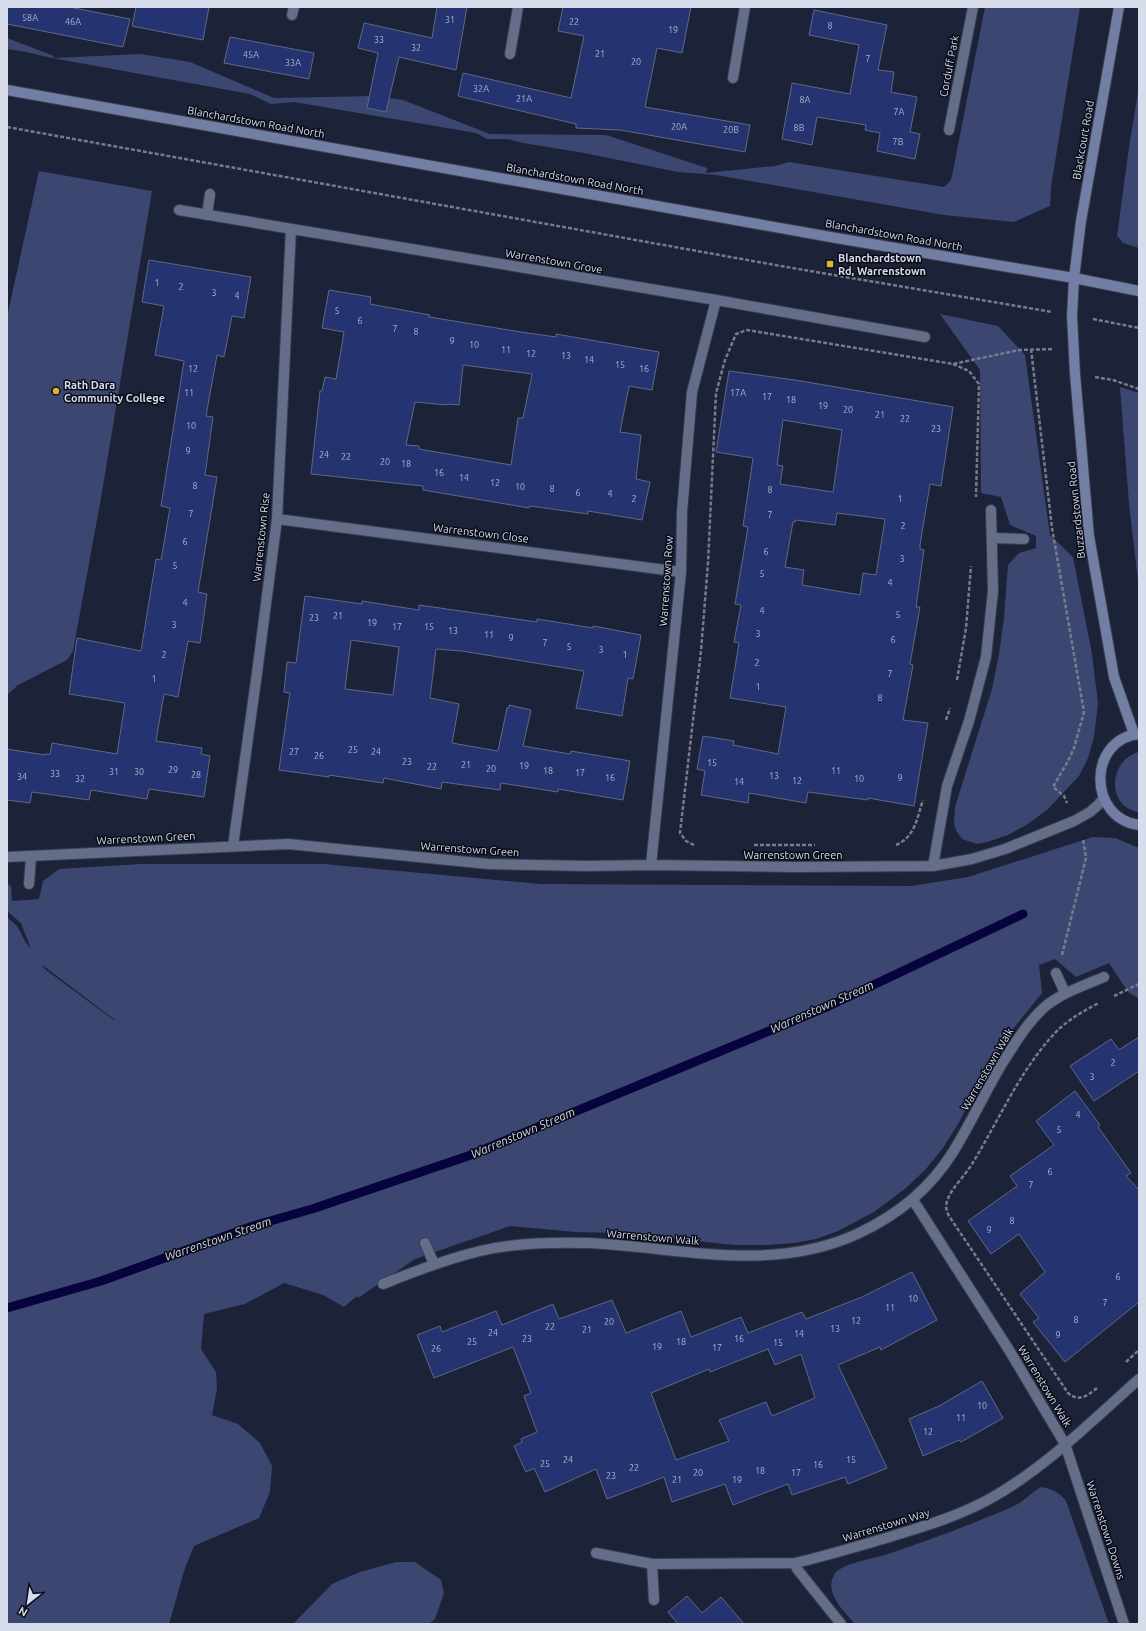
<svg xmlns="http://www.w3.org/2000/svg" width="1146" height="1631" font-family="Ubuntu,sans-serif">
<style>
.grass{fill:#3c4771;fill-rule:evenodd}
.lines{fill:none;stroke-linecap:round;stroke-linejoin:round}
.stream{stroke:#06033f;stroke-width:9}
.building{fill:#263371;stroke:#606882;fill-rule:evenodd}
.lane-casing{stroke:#393d4f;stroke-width:12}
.street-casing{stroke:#393d4f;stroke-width:12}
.secondary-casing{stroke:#393d4f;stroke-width:12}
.path{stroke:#767c8e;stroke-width:2.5;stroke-dasharray:4 2;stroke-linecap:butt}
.lane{stroke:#656e88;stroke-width:10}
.street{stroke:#656e88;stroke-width:10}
.secondary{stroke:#727ea3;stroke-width:10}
.poi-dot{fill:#dab333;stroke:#090c16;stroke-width:1.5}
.labels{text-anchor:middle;stroke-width:3;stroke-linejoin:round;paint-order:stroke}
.number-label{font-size:9px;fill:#acb2cd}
.street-label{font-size:11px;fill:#d8ddec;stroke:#090c16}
.poi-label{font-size:11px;font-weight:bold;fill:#d8ddec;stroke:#090c16;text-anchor:start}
.water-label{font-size:12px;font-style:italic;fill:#d3d9ed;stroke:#090c16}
</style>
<rect width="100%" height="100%" fill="#1c2238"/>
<path class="grass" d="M 985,7 L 1080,7 L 1051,187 L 1050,206 L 1014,222 L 944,215 L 716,175 L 678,172 L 584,153 L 523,143 L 508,139 L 487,139 L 476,133 L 294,102 L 271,104 L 250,94 L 52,58 L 26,52 L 7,49 L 7,38 L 54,56 L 53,58 L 141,54 L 190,62 L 274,98 L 375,96 L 403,100 L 490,134 L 606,135 L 707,168 L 706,173 L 775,166 L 789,162 L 944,187 L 951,180 L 953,171 Z
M 1139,86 L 1139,248 L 1123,243 L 1117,236 L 1129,147 Z
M 39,171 L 152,191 L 101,498 L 73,651 L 67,660 L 18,685 L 7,695 L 7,317 Z
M 940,314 L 998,326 L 1025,355 L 1050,535 L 1073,557 L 1092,654 L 1098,703 L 1094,737 L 1088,758 L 1079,776 L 1048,809 L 1028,824 L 1008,835 L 987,842 L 977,844 L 962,839 L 957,832 L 954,824 L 955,807 L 992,689 L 999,654 L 1004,618 L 1008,565 L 1019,553 L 1036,548 L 1036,536 L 1010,525 L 1001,497 L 981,493 L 980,370 Z
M 1120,387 L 1139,393 L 1139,589 L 1129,504 Z
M 1139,752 L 1139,812 C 1106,807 1108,760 1139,752 Z
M 1093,837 L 1115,838 L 1139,848 L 1139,999 L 1128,992 L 1109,963 L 1076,977 L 1055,959 L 1039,965 L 1042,993 L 1009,1034 L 989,1064 L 958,1124 L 943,1148 L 926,1169 L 906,1188 L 874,1212 L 838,1231 L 816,1239 L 794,1243 L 766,1245 L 734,1245 L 621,1233 L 575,1232 L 510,1226 L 415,1259 L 358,1298 L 357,1296 L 344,1307 L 323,1295 L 284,1283 L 245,1304 L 204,1314 L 201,1349 L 216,1372 L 217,1389 L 212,1415 L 238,1424 L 260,1443 L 272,1466 L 270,1492 L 259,1518 L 194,1546 L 185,1568 L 169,1624 L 7,1624 L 7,917 L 17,926 L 26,943 L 31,949 L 21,923 L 7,911 L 7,884 L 11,886 L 12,901 L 39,899 L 43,881 L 59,869 L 141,864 L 324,864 L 541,884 L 911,886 L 968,877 ZM 41,964 L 115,1020 L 115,1021 L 46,970 Z
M 1041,1487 C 1052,1489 1059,1492 1066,1501 L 1109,1624 L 855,1624 C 844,1611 824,1594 834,1575 C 841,1563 872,1559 885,1555 C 918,1544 952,1532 985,1518 C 995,1514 1006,1510 1016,1505 C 1025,1500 1032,1492 1041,1487 Z
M 396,1562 L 415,1562 L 441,1580 L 444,1593 L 435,1619 L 429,1624 L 293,1624 L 332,1584 L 360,1572 Z"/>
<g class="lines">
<path class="stream" d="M 7,1308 L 101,1281 L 253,1226 L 312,1209 L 468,1156 L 829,1006 L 1023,914"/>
</g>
<path class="building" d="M 7,7 L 69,7 L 130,19 L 123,47 L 7,24 Z
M 136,7 L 209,7 L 203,40 L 132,26 Z
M 437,7 L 467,7 L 456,70 L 399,57 L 386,112 L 367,108 L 378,53 L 358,48 L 364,23 L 432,38 Z
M 563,7 L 691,7 L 682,53 L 657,48 L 645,107 L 750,125 L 745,152 L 620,130 L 576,128 L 576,124 L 458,96 L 463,73 L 571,98 L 584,36 L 558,31 Z
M 814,10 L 887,25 L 878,70 L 894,72 L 891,92 L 917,97 L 910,132 L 920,134 L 915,159 L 877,151 L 880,133 L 865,130 L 866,125 L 817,117 L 812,145 L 782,139 L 792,83 L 850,94 L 859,45 L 809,35 Z
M 230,37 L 314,53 L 309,79 L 224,63 Z
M 149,260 L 251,277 L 244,318 L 232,316 L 224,357 L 217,355 L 206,416 L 213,417 L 205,475 L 217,477 L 198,592 L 207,594 L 200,643 L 188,641 L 178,697 L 164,694 L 156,741 L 202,748 L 201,754 L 210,756 L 204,797 L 149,789 L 147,799 L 91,790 L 89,800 L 32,792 L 30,803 L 7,800 L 7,749 L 45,755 L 45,754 L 50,754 L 52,743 L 117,754 L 125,703 L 69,694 L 77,638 L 141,651 L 156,559 L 161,560 L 170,508 L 161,506 L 184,361 L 155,355 L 164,306 L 142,302 Z
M 329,290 L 371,297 L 370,304 L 430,315 L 429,317 L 521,332 L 556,337 L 556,334 L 659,352 L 652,390 L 629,386 L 620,432 L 641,435 L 636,479 L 650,482 L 642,520 L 588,511 L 588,514 L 530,506 L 529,508 L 423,490 L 423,486 L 311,474 L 320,391 L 322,391 L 325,377 L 336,379 L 344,332 L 322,328 ZM 463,365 L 532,374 L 523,418 L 518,418 L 511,465 L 419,449 L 419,446 L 406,445 L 415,402 L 447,405 L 447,404 L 459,405 Z
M 729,371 L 795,380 L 953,407 L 941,486 L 930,484 L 920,545 L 920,549 L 924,550 L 916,607 L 920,607 L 910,664 L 913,665 L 903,720 L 928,723 L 914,806 L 868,798 L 868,800 L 808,792 L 806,803 L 749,793 L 748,803 L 701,795 L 705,771 L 697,769 L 703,736 L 734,741 L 733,745 L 778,754 L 786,707 L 730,698 L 739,643 L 734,642 L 741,605 L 735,604 L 748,527 L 743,526 L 753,458 L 716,452 ZM 783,420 L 842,430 L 833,492 L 780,484 L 783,466 L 777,465 ZM 837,513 L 885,519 L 876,575 L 863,573 L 860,595 L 802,585 L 804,570 L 785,567 L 793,522 L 795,522 L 796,520 L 835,525 Z
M 305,596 L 362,604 L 362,601 L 419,610 L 419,605 L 537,622 L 537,619 L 593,628 L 593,626 L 641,635 L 633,679 L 628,678 L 622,716 L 576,708 L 584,671 L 462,651 L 436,649 L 430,698 L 459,704 L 452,743 L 498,751 L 507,708 L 509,708 L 509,705 L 531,710 L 523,746 L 570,754 L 571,751 L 630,761 L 623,800 L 558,789 L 558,792 L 501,783 L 500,790 L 442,782 L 441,789 L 384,778 L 383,783 L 329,775 L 329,777 L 279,770 L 290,693 L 284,692 L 287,662 L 296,663 ZM 351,640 L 399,647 L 393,695 L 345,689 Z
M 1139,1037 L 1139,1071 L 1094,1101 L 1070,1066 L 1111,1039 L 1119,1050 Z
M 1075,1091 L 1100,1125 L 1098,1127 L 1131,1173 L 1126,1176 L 1139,1190 L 1139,1302 L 1065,1362 L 1033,1322 L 1039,1318 L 1020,1294 L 1045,1272 L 1019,1234 L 991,1254 L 968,1221 L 1017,1186 L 1010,1176 L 1054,1145 L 1036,1121 Z
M 912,1272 L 937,1320 L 881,1350 L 880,1347 L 838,1365 L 887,1468 L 848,1484 L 845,1477 L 792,1495 L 788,1484 L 733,1505 L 725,1484 L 672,1502 L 664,1477 L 607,1499 L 596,1469 L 545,1492 L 534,1468 L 526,1472 L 514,1446 L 522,1442 L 521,1439 L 537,1432 L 524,1396 L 531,1393 L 513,1347 L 434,1378 L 417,1335 L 440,1326 L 442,1332 L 496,1311 L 502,1325 L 553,1304 L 559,1319 L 612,1300 L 626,1333 L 681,1311 L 691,1337 L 741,1317 L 748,1333 L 802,1312 L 806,1319 L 862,1297 ZM 768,1349 L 775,1365 L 801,1354 L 815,1398 L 772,1416 L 766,1402 L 719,1420 L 729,1441 L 676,1460 L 651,1393 L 709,1369 L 710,1372 Z
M 982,1381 L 1003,1418 L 961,1442 L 959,1440 L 923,1456 L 909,1419 L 939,1406 Z
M 687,1596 L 702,1613 L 721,1597 L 744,1624 L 678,1624 L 668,1612 Z"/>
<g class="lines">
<g class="lane-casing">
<path id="lane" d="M 207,215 L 210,194
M 993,538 L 1024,539
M 29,884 L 31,857
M 1056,973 L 1065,993
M 425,1243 L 434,1264
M 652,1564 L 654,1600"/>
</g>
<g class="street-casing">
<path id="street" d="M 292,15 L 294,7
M 510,54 L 518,7
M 733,78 L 745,7
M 949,130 L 973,7
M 179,210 L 716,300 L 925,337
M 277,519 L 681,572
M 233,846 L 257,673 L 277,519 L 291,229
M 7,857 L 288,844 L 488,864 L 587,866 L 651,865 L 795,867 L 933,866 L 972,859 L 1005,849 L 1074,821 L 1090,812 L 1098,805 L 1103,799
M 651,865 L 681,572 L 682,512 L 692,392 L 716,300
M 933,866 L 947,786 L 969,721 L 986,657 L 993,591 L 991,510
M 913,1200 L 1009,1350 L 1065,1444 L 1124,1624
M 383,1284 C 415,1271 447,1259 480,1251 C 514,1243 553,1242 587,1243 C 678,1247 770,1274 857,1234 C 896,1216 930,1189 953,1152 C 971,1123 985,1092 1003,1062 C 1016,1042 1028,1021 1047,1005 C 1064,992 1085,985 1104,977
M 596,1553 L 652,1564 L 795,1563 C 825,1556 855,1547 886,1538 C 922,1527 960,1516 993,1497 C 1046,1467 1094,1419 1139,1379
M 795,1563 L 797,1569 L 841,1624"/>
</g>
<g class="secondary-casing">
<path id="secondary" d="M 1119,7 L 1081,221 L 1074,278 L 1072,316 L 1075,374 L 1089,536 L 1114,677 L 1134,734
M 7,90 L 836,238 L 1074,278 L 1139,291
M 1139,734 C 1088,739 1087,818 1139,825"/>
</g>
<path class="path" d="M 7,127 L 775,265 L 1052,312
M 1093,319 L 1139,328
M 1031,349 L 1052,528 L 1084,712 L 1074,748 L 1068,761 L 1053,787 L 1064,796 L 1067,803
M 953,364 L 969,371 L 979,384 L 976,497
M 1095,377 L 1113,380 L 1139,389
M 957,680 L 966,628 L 971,566
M 946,720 L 950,708
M 694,845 L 686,841 L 680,833 L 701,651 L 708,563 L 716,393 L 725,360 L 736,334 L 747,330 L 953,364 L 1019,350 L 1054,349
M 754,845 L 815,845
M 896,845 C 915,837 917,818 923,800
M 1062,955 L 1086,858 L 1083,839
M 1114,996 L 1139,984
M 1126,1362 L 1139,1350
M 1097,1388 C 1088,1395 1079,1403 1068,1393 L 949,1216 C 946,1210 945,1205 948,1199 C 950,1190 967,1173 972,1164 C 999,1120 1019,1072 1054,1034 C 1066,1021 1083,1011 1099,1003"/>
<use href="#lane" class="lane"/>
<use href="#street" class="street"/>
<use href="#secondary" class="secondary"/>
</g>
<g class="poi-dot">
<rect x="826" y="260" width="8" height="8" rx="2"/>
<circle cx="56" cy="391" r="4"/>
</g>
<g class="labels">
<g class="number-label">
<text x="30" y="21">58A</text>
<text x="450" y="23">31</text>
<text x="73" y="25">46A</text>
<text x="574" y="25">22</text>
<text x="830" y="29">8</text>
<text x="673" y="33">19</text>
<text x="379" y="43">33</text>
<text x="416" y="51">32</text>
<text x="600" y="57">21</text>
<text x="251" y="58">45A</text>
<text x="868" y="62">7</text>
<text x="636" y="65">20</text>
<text x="293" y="66">33A</text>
<text x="481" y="92">32A</text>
<text x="524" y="102">21A</text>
<text x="805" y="103">8A</text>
<text x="899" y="115">7A</text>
<text x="679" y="130">20A</text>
<text x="799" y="131">8B</text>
<text x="731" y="133">20B</text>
<text x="898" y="145">7B</text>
<text x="157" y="286">1</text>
<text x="181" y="290">2</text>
<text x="214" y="296">3</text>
<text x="237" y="299">4</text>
<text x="337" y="314">5</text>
<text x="360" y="324">6</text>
<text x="395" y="332">7</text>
<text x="416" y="335">8</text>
<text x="452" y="344">9</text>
<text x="474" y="348">10</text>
<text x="506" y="353">11</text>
<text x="531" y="357">12</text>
<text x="566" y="359">13</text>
<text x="589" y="363">14</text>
<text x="620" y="368">15</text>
<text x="193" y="372">12</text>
<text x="644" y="372">16</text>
<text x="189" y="396">11</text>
<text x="738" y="396">17A</text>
<text x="767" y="400">17</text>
<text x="791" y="403">18</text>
<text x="823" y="409">19</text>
<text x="848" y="413">20</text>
<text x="880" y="418">21</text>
<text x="905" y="422">22</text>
<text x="191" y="429">10</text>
<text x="936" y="432">23</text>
<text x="188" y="454">9</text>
<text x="324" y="458">24</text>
<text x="346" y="460">22</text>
<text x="385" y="465">20</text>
<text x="406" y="467">18</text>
<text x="439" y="476">16</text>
<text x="464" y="481">14</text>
<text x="495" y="486">12</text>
<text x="195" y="489">8</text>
<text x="520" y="490">10</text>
<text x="552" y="492">8</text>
<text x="770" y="493">8</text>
<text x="578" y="496">6</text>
<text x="610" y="497">4</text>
<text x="634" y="502">2</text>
<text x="900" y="502">1</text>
<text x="191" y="517">7</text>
<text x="770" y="518">7</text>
<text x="903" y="529">2</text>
<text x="185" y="545">6</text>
<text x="766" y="555">6</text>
<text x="902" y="562">3</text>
<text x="175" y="569">5</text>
<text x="762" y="577">5</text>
<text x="890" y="586">4</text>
<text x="185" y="606">4</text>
<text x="762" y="614">4</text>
<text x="898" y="618">5</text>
<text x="338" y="619">21</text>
<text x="314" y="621">23</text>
<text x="372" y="626">19</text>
<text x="174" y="628">3</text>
<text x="397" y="630">17</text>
<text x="429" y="630">15</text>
<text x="453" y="634">13</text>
<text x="758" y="637">3</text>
<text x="489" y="638">11</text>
<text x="511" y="641">9</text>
<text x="893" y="643">6</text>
<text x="545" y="646">7</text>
<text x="569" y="650">5</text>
<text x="601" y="653">3</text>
<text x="164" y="658">2</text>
<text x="625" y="658">1</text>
<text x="757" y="666">2</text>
<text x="890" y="677">7</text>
<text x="154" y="682">1</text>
<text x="758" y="690">1</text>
<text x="880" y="701">8</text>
<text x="353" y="753">25</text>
<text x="294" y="755">27</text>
<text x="376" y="755">24</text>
<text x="319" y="759">26</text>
<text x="407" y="765">23</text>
<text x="712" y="766">15</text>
<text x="466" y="768">21</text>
<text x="524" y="769">19</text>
<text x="432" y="770">22</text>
<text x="491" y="772">20</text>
<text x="173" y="773">29</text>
<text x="548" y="774">18</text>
<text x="836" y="774">11</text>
<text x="114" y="775">31</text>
<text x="139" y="775">30</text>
<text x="580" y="776">17</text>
<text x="55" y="777">33</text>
<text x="196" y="778">28</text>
<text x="774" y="779">13</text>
<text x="22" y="780">34</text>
<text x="610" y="781">16</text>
<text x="900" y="781">9</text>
<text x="80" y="782">32</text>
<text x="859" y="782">10</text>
<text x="797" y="784">12</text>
<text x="739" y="785">14</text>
<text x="1113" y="1066">2</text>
<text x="1092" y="1080">3</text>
<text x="1078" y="1118">4</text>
<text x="1059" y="1133">5</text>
<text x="1050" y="1175">6</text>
<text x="1031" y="1188">7</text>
<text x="1012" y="1224">8</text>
<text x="989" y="1233">9</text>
<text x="1118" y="1280">6</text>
<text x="913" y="1302">10</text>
<text x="1105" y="1306">7</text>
<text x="890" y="1311">11</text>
<text x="1076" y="1323">8</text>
<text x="856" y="1324">12</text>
<text x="609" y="1325">20</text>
<text x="550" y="1330">22</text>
<text x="835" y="1332">13</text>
<text x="587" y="1333">21</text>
<text x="493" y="1336">24</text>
<text x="799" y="1337">14</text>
<text x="1058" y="1338">9</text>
<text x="527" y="1342">23</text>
<text x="739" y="1342">16</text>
<text x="472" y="1345">25</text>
<text x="681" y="1345">18</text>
<text x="778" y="1346">15</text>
<text x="657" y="1350">19</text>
<text x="717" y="1351">17</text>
<text x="436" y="1352">26</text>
<text x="982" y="1409">10</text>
<text x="961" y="1421">11</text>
<text x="928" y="1435">12</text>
<text x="568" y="1463">24</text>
<text x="851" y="1463">15</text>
<text x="545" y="1467">25</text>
<text x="818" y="1468">16</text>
<text x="634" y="1471">22</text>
<text x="760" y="1474">18</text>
<text x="698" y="1476">20</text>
<text x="796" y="1476">17</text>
<text x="611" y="1479">23</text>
<text x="677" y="1483">21</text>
<text x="737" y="1483">19</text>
</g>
<g class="street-label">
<text transform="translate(949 66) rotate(-79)" y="4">Corduff Park</text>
<text transform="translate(256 122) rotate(10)" y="4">Blanchardstown Road North</text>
<text transform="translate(1083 140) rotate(-80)" y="4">Blackcourt Road</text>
<text transform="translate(575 179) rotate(10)" y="4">Blanchardstown Road North</text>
<text transform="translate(894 235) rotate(10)" y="4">Blanchardstown Road North</text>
<text transform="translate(554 261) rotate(10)" y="4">Warrenstown Grove</text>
<text transform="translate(1076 510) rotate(-96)" y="4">Buzzardstown Road</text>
<text transform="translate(481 533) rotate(7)" y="4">Warrenstown Close</text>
<text transform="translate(261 537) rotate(-84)" y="4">Warrenstown Rise</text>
<text transform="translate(666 581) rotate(-86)" y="4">Warrenstown Row</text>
<text transform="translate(146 838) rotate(-3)" y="4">Warrenstown Green</text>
<text transform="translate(470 849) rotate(4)" y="4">Warrenstown Green</text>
<text x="793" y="859">Warrenstown Green</text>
<text transform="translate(987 1069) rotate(-60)" y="4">Warrenstown Walk</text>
<text transform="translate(653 1237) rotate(5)" y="4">Warrenstown Walk</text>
<text transform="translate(1045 1386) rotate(59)" y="4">Warrenstown Walk</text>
<text transform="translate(886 1525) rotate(-17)" y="4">Warrenstown Way</text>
<text transform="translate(1106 1530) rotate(72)" y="4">Warrenstown Downs</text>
</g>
<g class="poi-label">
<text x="838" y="262">Blanchardstown<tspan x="838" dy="13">Rd, Warrenstown</tspan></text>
<text x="64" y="389">Rath Dara<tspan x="64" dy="13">Community College</tspan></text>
</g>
<g class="water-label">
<text transform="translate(822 1007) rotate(-24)" y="4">Warrenstown Stream</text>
<text transform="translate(523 1133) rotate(-23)" y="4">Warrenstown Stream</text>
<text transform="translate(218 1239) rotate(-19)" y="4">Warrenstown Stream</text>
</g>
</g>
<rect width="1146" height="1631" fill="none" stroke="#d8ddec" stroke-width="16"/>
<g transform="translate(28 1603) rotate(210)" stroke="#090c16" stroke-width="3" paint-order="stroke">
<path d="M0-3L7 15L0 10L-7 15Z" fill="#d8ddec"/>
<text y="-6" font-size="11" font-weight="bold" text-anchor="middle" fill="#d8ddec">N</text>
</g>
</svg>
